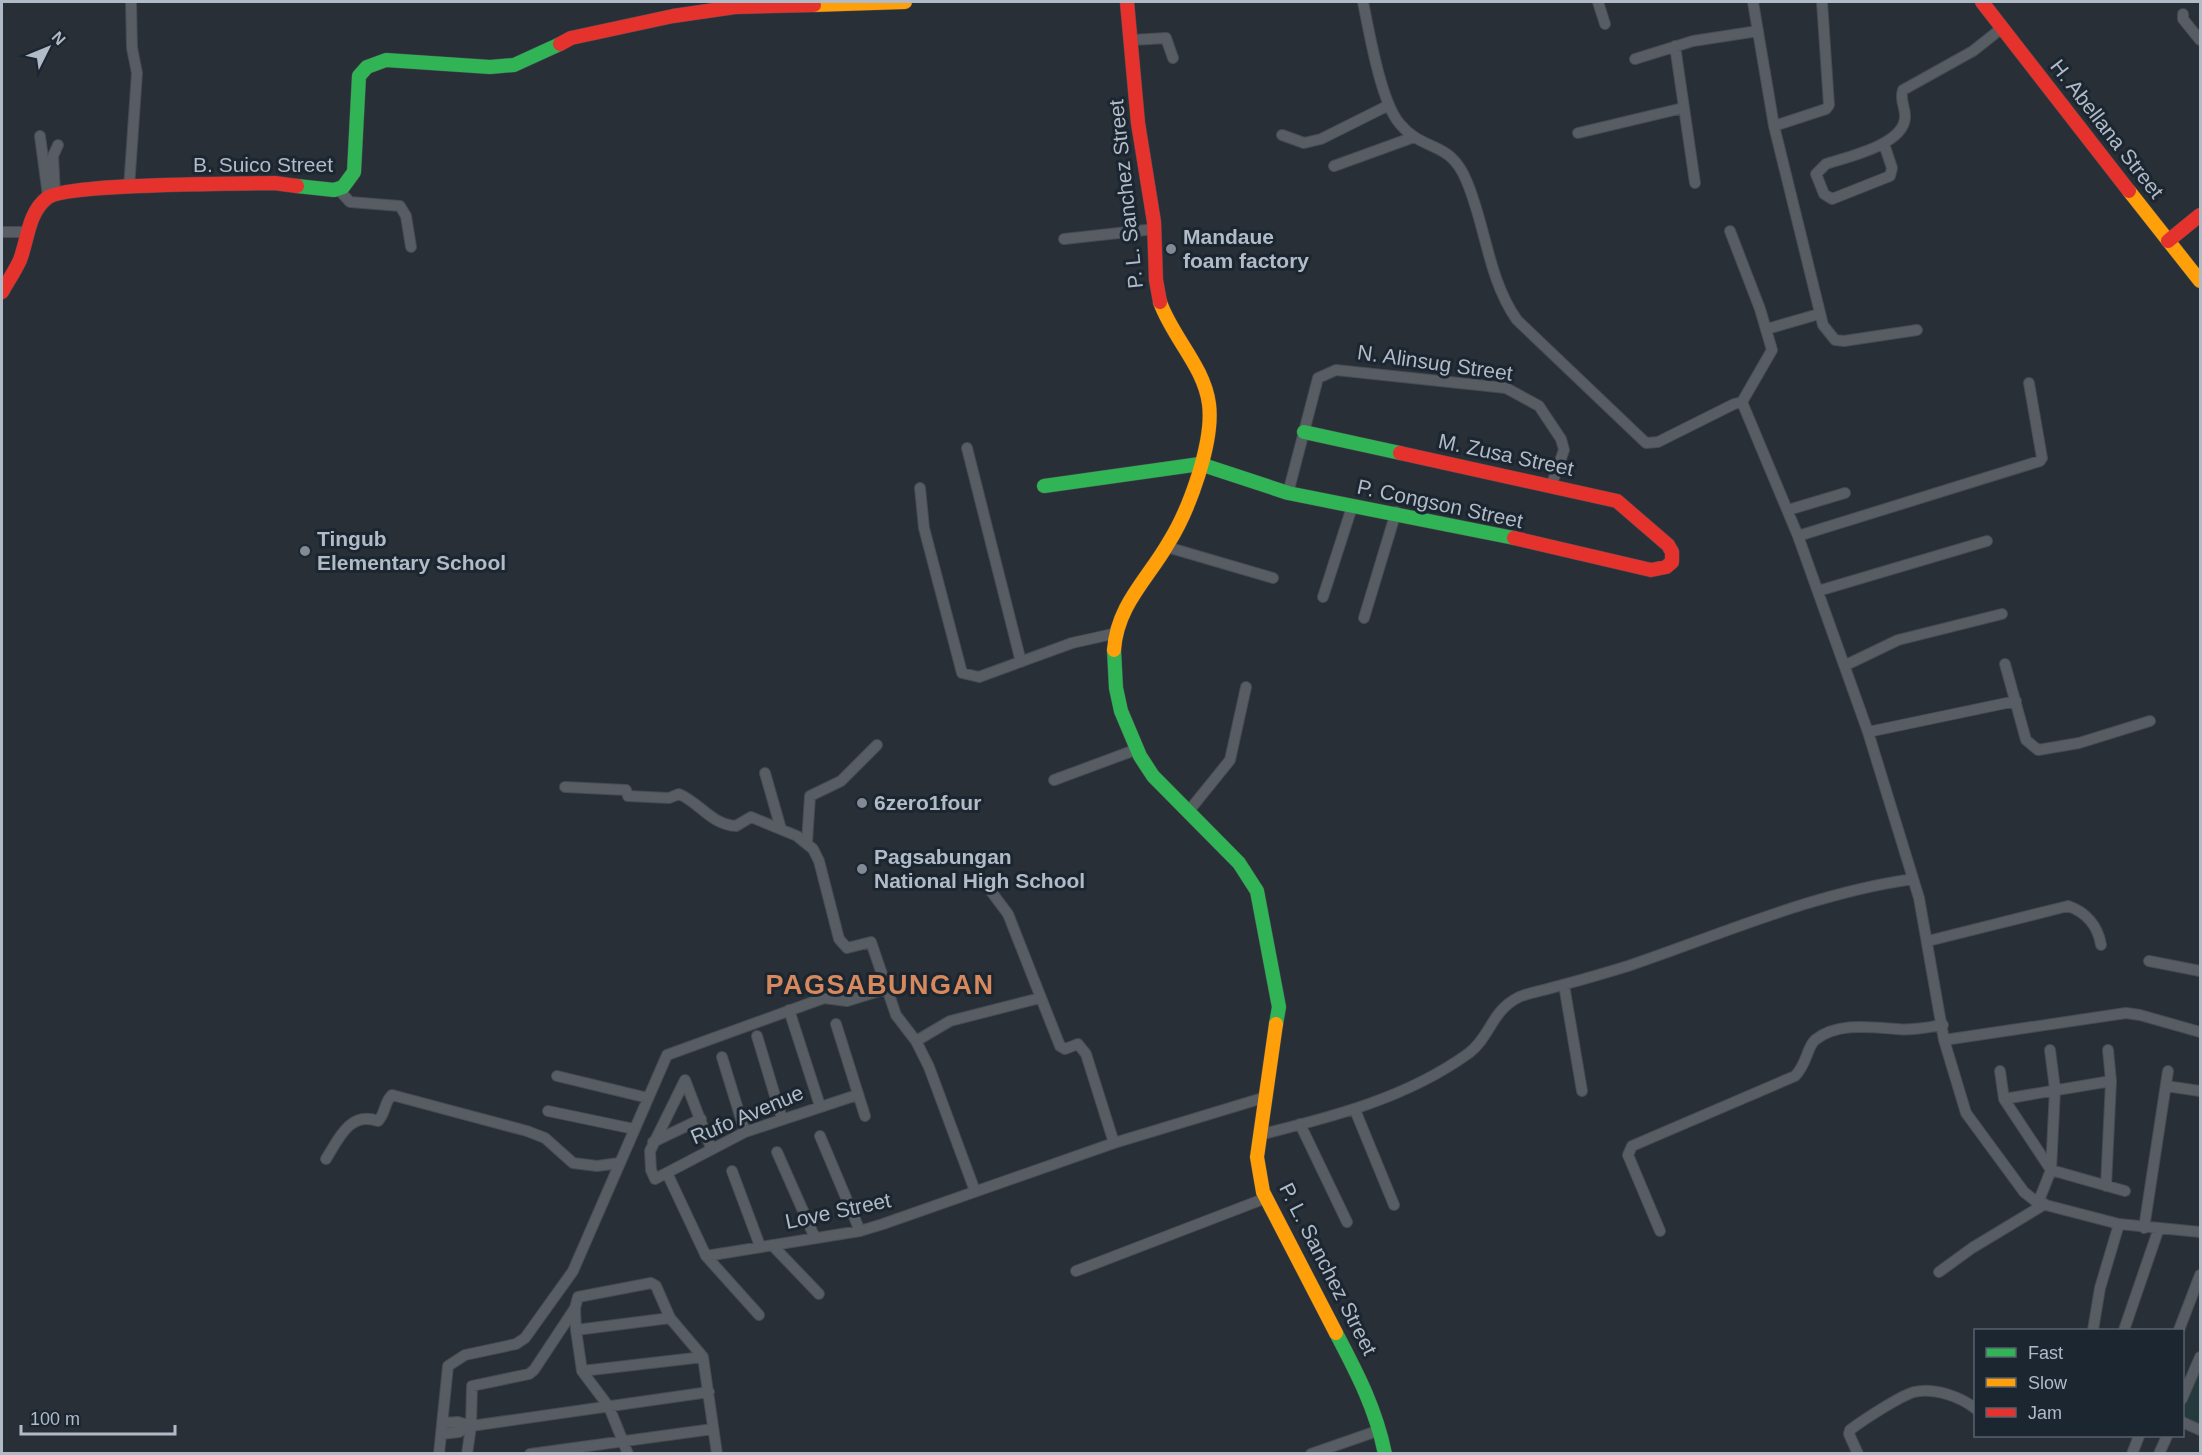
<svg xmlns="http://www.w3.org/2000/svg" width="2202" height="1455" font-family="Arial,sans-serif">
<style>
.green{fill:#253a3c}
.lines{fill:none;stroke-linecap:round;stroke-linejoin:round}
.street-casing{stroke:#464b51;stroke-width:12}
.fast-casing{stroke:#464b51;stroke-width:15}
.slow-casing{stroke:#464b51;stroke-width:15}
.jam-casing{stroke:#464b51;stroke-width:15}
.street{stroke:#585d64;stroke-width:10}
.fast{stroke:#30b455;stroke-width:14}
.slow{stroke:#ff9f0a;stroke-width:14}
.jam{stroke:#e5322d;stroke-width:14}
.poi-dot{fill:#818a95;stroke:#1b2631;stroke-width:2}
.labels{text-anchor:middle;stroke-width:6;stroke-linejoin:round;paint-order:stroke}
.street-label{font-size:21px;fill:#b1bbc8;stroke:#1b2631}
.poi-label{font-size:21px;font-weight:bold;fill:#b1bbc8;stroke:#1b2631;text-anchor:start}
.district-label{font-size:27px;font-weight:bold;letter-spacing:1.5px;fill:#d7895d;stroke:#1b2631}
</style>
<rect width="100%" height="100%" fill="#282f36"/>
<path class="green" d="M 2200,1364 L 2200,1428 L 2183,1420 L 2183,1405 Z"/>
<g class="lines">
<g class="street-casing">
<path id="street" d="M 1363,2 C 1369,31 1381,103 1400,124 C 1424,153 1450,139 1467,182 C 1486,227 1488,279 1517,320 L 1646,443 L 1658,442 L 1734,404 L 1742,402 L 1772,350 L 1760,309 L 1730,231
M 1598,2 L 1605,24
M 1753,2 L 1774,126 L 1823,325 L 1835,340 L 1844,341 L 1917,330
M 2183,14 L 2183,19 L 2200,40
M 1132,40 L 1166,38 L 1173,58
M 1675,46 L 1695,183
M 1635,59 L 1693,41 L 1758,31
M 1774,126 L 1826,109 L 1829,105 L 1822,2
M 1578,133 L 1683,108
M 1282,135 L 1304,143 L 1321,139 L 1389,105
M 40,136 L 48,196
M 1884,144 L 1892,168 L 1890,176 L 1832,199 L 1824,194 L 1816,174 L 1826,164 C 1847,157 1903,145 1905,118 C 1906,107 1899,101 1903,90 L 1973,51 L 2002,28
M 1334,166 L 1414,137
M 129,188 L 137,73 L 132,48 L 131,2
M 338,189 L 350,202 L 400,206 L 406,216 L 411,247
M 55,193 L 53,156 L 58,145
M 2,232 L 29,232
M 1064,239 L 1155,229
M 1767,329 L 1819,314
M 1742,402 L 1798,536 L 1868,732 L 1919,898 L 1944,1040 L 1966,1113 L 2024,1192 L 2038,1203 L 2119,1224 L 2200,1232
M 967,448 L 1021,662
M 920,488 L 924,528 L 962,673 L 979,677 L 1072,643 L 1117,633
M 1288,493 L 1318,378 L 1336,370 L 1506,388 L 1539,406 L 1561,439 L 1564,450 L 1551,486
M 1788,510 L 1845,493
M 1798,536 L 2040,461 L 2042,458 L 2029,383
M 1167,547 L 1273,578
M 1818,591 L 1987,541
M 1323,597 L 1352,507
M 1364,618 L 1396,512
M 2005,664 L 2026,740 L 2038,750 L 2079,743 L 2150,721
M 1846,665 L 1898,640 L 2002,614
M 1868,732 L 2016,701
M 765,773 L 781,829
M 1054,780 L 1135,750
M 565,787 L 626,790 L 628,796 L 669,798 L 679,794 C 700,803 712,825 736,826 L 751,817 L 797,836 L 813,849 L 819,861 L 839,939 L 847,948 L 871,942 L 896,1015 L 916,1041 L 929,1067 L 975,1191
M 1188,812 L 1230,760 L 1246,687
M 807,842 L 810,796 L 841,781 L 877,745
M 990,890 L 1008,914 L 1060,1046 L 1065,1049 L 1078,1044 L 1086,1054 L 1114,1143
M 1928,941 L 2068,906 C 2086,912 2098,926 2101,945
M 2149,961 L 2200,971
M 1564,985 L 1582,1091
M 789,1010 L 820,1106
M 836,1024 L 865,1116
M 757,1036 L 782,1119
M 1944,1040 L 2126,1013 L 2140,1015 L 2200,1032
M 916,1041 L 950,1021 L 1040,998
M 2050,1050 L 2055,1089 L 2051,1170 L 2125,1191
M 722,1057 L 745,1132
M 2000,1071 L 2004,1099 L 2051,1170 L 2038,1203
M 557,1076 L 648,1098
M 2166,1086 L 2200,1091
M 2004,1099 L 2111,1081
M 1355,1110 L 1394,1205
M 548,1111 L 634,1129
M 1300,1124 L 1347,1222
M 1259,1135 C 1332,1117 1407,1098 1469,1053 C 1491,1036 1491,1011 1519,997 C 1531,992 1546,990 1558,986 C 1582,980 1605,973 1628,966 C 1722,934 1814,893 1913,879
M 820,1136 L 860,1231
M 653,1142 L 701,1119
M 711,1148 L 685,1080 L 650,1151 L 651,1170 L 655,1179 L 745,1132 L 857,1095
M 777,1152 L 815,1238
M 326,1159 C 339,1138 350,1111 378,1121 C 386,1113 384,1102 392,1095 L 527,1131 L 545,1138 L 573,1163 L 597,1166 L 619,1163
M 732,1171 L 760,1246
M 667,1173 L 706,1256 L 759,1315
M 2106,1186 L 2111,1081 L 2108,1050
M 2144,1228 L 2168,1071
M 1660,1231 L 1628,1155 L 1632,1146 L 1795,1076 C 1807,1064 1807,1047 1815,1040 C 1837,1022 1871,1027 1896,1029 C 1911,1031 1928,1027 1943,1025
M 772,1245 L 819,1294
M 706,1256 L 860,1231 L 883,1224 L 1114,1143 L 1266,1097
M 1076,1271 L 1266,1198
M 1939,1272 L 1972,1248 L 2045,1204
M 576,1330 L 670,1318
M 2093,1330 L 2100,1288 L 2119,1224
M 2124,1330 L 2159,1228
M 2179,1330 L 2200,1275
M 582,1371 L 703,1357
M 2182,1399 L 2200,1357
M 2182,1422 L 2200,1430
M 442,1423 L 458,1422 L 471,1426 L 709,1392
M 441,1434 L 459,1432 L 467,1426
M 439,1454 L 448,1366 L 465,1355 L 516,1344 L 525,1338 L 573,1271 L 667,1055 L 824,998 L 847,1001 L 886,989
M 467,1454 L 471,1426 L 472,1386 L 529,1374 L 534,1370 L 575,1308
M 530,1454 L 713,1429
M 628,1454 L 609,1407 L 582,1371 L 576,1330 L 575,1308 L 578,1297 L 651,1283 L 656,1286 L 670,1318 L 703,1357 L 717,1454
M 1311,1454 L 1380,1430
M 1858,1454 L 1849,1434 L 1850,1430 C 1863,1420 1900,1396 1914,1392 C 1934,1387 1961,1397 1976,1409
M 2132,1454 L 2139,1436
M 2159,1454 L 2167,1436"/>
</g>
<g class="fast-casing">
<path id="fast" d="M 297,186 L 334,190 L 343,187 L 354,172 L 359,76 L 367,67 L 386,60 L 490,67 L 514,65 L 560,44
M 1304,432 L 1400,453
M 1044,486 L 1200,464 L 1288,493 L 1514,538
M 1114,650 L 1116,688 L 1121,711 L 1140,756 L 1153,776 L 1239,863 L 1257,891 L 1279,1007 L 1276,1024
M 1336,1333 C 1357,1373 1376,1409 1385,1454"/>
</g>
<g class="slow-casing">
<path id="slow" d="M 814,5 L 905,2
M 2129,191 L 2200,281
M 1114,650 C 1117,605 1148,579 1169,542 C 1189,510 1214,442 1209,404 C 1204,366 1172,337 1160,302
M 1276,1024 L 1257,1157 L 1263,1192 L 1336,1333"/>
</g>
<g class="jam-casing">
<path id="jam" d="M 1127,2 L 1138,123 L 1154,222 L 1156,280 L 1160,302
M 1982,2 L 2129,191
M 560,44 L 571,38 L 673,16 L 735,7 L 814,5
M 2168,241 L 2200,215
M 2,292 C 8,281 15,271 20,260 C 28,239 28,213 47,198 C 65,183 239,184 274,183 L 297,186
M 1400,453 L 1617,501 L 1668,545 L 1672,552 L 1672,562 L 1666,567 L 1651,570 L 1514,538"/>
</g>
<use href="#street" class="street"/>
<use href="#fast" class="fast"/>
<use href="#slow" class="slow"/>
<use href="#jam" class="jam"/>
</g>
<g class="poi-dot">
<circle cx="1171" cy="249" r="6"/>
<circle cx="305" cy="551" r="6"/>
<circle cx="862" cy="803" r="6"/>
<circle cx="862" cy="869" r="6"/>
</g>
<g class="labels">
<g class="street-label">
<text transform="translate(2107 129) rotate(52)" y="7">H. Abellana Street</text>
<text x="263" y="172">B. Suico Street</text>
<text transform="translate(1126 194) rotate(-96)" y="7">P. L. Sanchez Street</text>
<text transform="translate(1435 363) rotate(8)" y="7">N. Alinsug Street</text>
<text transform="translate(1506 455) rotate(12)" y="7">M. Zusa Street</text>
<text transform="translate(1440 504) rotate(12)" y="7">P. Congson Street</text>
<text transform="translate(747 1115) rotate(-23)" y="7">Rufo Avenue</text>
<text transform="translate(838 1211) rotate(-12)" y="7">Love Street</text>
<text transform="translate(1328 1269) rotate(63)" y="7">P. L. Sanchez Street</text>
</g>
<g class="poi-label">
<text x="1183" y="244">Mandaue<tspan x="1183" dy="24">foam factory</tspan></text>
<text x="317" y="546">Tingub<tspan x="317" dy="24">Elementary School</tspan></text>
<text x="874" y="810">6zero1four</text>
<text x="874" y="864">Pagsabungan<tspan x="874" dy="24">National High School</tspan></text>
</g>
<g class="district-label">
<text x="880" y="994">PAGSABUNGAN</text>
</g>
</g>
<rect width="2202" height="1455" fill="none" stroke="#b1bbc8" stroke-width="6"/>
<rect x="1974" y="1329" width="210" height="108" fill="#1b2631" stroke="#57626d" stroke-width="1.5"/>
<rect x="1986" y="1348" width="30" height="9" fill="#30b455" stroke="#57626d" stroke-width="1.5"/>
<text x="2028" y="1359" font-size="18" fill="#b1bbc8">Fast</text>
<rect x="1986" y="1378" width="30" height="9" fill="#ff9f0a" stroke="#57626d" stroke-width="1.5"/>
<text x="2028" y="1389" font-size="18" fill="#b1bbc8">Slow</text>
<rect x="1986" y="1408" width="30" height="9" fill="#e5322d" stroke="#57626d" stroke-width="1.5"/>
<text x="2028" y="1419" font-size="18" fill="#b1bbc8">Jam</text>
<g transform="translate(48 48) rotate(47)" stroke="#1b2631" stroke-width="4.5" paint-order="stroke">
<path d="M0-4.5L10 22L0 15L-10 22Z" fill="#b1bbc8"/>
<text y="-9" font-size="16" font-weight="bold" text-anchor="middle" fill="#b1bbc8">N</text>
</g>
<path d="M21 1425v9h154v-9" fill="none" stroke="#b1bbc8" stroke-width="3"/>
<text x="30" y="1425" font-size="18" fill="#b1bbc8" stroke="#1b2631" stroke-width="4.5" paint-order="stroke">100 m</text>
</svg>
